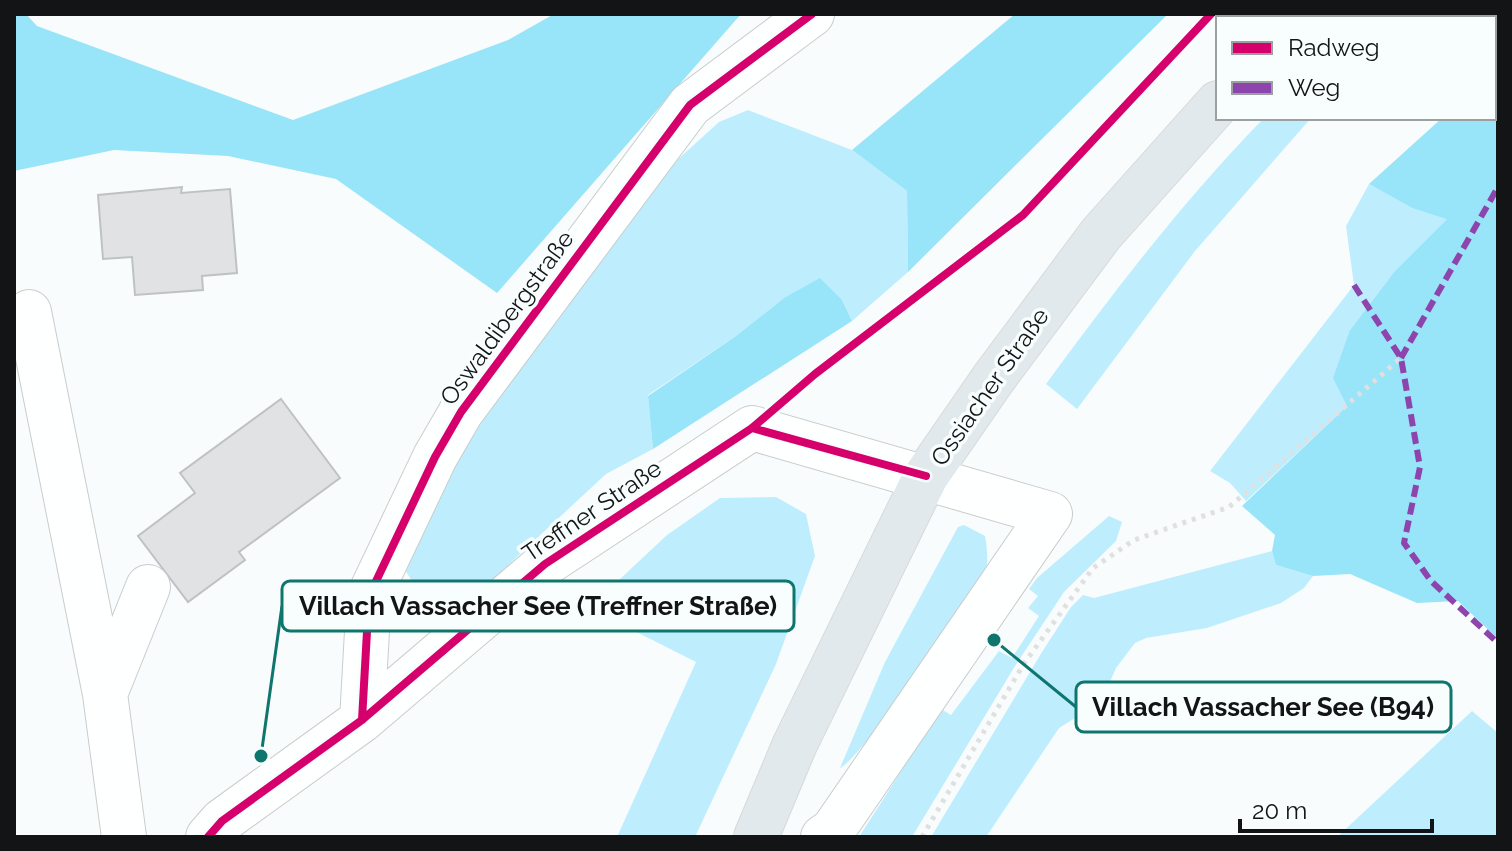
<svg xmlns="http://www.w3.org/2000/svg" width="1512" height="851" font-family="Raleway,sans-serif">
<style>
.green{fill:#beeefe}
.forest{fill:#98e4f9}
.building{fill:#e0e2e3;stroke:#bfc2c3;stroke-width:2}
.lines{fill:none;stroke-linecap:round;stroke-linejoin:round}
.minor-casing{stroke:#c9cccd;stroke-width:46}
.major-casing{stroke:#d7d9d9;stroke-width:46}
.path{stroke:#e0e0e0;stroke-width:5;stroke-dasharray:4 6;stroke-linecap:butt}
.minor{stroke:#feffff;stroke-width:44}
.major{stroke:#e1e9ec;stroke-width:44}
.quiet{stroke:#8e44ad;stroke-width:6;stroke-dasharray:12 6;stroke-linecap:butt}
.cycleway-casing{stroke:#f8fdfe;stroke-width:13}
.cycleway{stroke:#d6006c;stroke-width:8}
.labels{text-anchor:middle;stroke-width:7;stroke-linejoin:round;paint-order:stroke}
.street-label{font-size:24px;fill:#121415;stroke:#f8fdfe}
.leader{fill:none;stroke:#0f766e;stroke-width:3}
.callout-dot{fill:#0f766e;stroke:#f8fdfe;stroke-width:3}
.callout{fill:#f8fdfe;stroke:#0f766e;stroke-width:3}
.callout-label{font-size:26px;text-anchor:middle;font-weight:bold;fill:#121415}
</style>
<rect width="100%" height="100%" fill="#f9fcfd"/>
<path class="green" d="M 748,110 L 852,150 L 907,191 L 908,272 L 852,321 L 842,300 L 784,298 L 736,336 L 648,395 L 653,449 L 606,474 L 464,606 L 423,599 L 402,565 L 414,503 L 601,229 L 719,122 Z
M 1264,118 L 1311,118 L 1195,251 L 1077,409 L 1046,384 C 1114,291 1184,200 1264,118 Z
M 1369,184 L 1412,208 L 1448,218 L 1394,272 L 1350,330 L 1347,406 L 1246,501 L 1230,483 L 1210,471 L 1354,285 L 1346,226 Z
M 776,497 L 806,514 L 815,556 L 776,664 L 695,837 L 617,837 L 696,662 L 589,608 L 667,535 L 720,498 Z
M 1109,516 L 1122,522 L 1116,541 L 1064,592 L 1015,666 L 912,837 L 859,837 L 941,709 L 951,715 L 999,651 L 1012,658 L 1039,616 L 1028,608 L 1038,596 L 1029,589 L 1037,578 Z
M 964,525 L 985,536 C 987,547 989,563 985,573 C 975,599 861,759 840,768 L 885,662 L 958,527 Z
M 1272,551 L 1276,565 L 1313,576 L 1304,588 L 1281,603 L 1207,628 L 1146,638 L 1135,643 L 1116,668 L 1101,702 L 1059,728 L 986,837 L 931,837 L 1042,652 L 1071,607 L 1083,595 L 1094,598 Z
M 1472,711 L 1498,733 L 1498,837 L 1337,837 Z"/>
<path class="forest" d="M 14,14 L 26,14 L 37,26 L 293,120 L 508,40 L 554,14 L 741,14 L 497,293 L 336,179 L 228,156 L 114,150 L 14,171 Z
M 1015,14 L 1168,14 L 908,272 L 907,191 L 852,150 Z
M 1498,68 L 1498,639 L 1458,601 L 1417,603 L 1350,574 L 1313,576 L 1276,565 L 1272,551 L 1275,535 L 1242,506 L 1347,406 L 1333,378 L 1350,330 L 1394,272 L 1447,219 L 1412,208 L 1369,184 L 1442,118 L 1494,118 L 1494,71 Z
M 820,278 L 842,300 L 852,321 L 653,449 L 648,396 L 736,336 L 784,298 Z"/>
<path class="building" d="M 182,187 L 181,193 L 230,189 L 237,273 L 202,276 L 203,290 L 135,295 L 132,257 L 103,259 L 98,195 Z
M 281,399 L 340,478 L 239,552 L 245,560 L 188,602 L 138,536 L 195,493 L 180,473 Z"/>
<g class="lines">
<g class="minor-casing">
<path id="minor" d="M 29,312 L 105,694 L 124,837
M 105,694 L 148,587
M 362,720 L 369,596 L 435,457 L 461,412 L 690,105 L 812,14
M 208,837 L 222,821 L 362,720 L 545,564 L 752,428 L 1050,514 L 833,830 L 823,837"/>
</g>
<g class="major-casing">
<path id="major" d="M 1301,18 L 1305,14
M 756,837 L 795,744 L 926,476 L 993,379 L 1101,234 L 1218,103"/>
</g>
<path class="path" d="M 922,837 L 1023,665 L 1093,568 L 1134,540 L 1229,507 L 1401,358"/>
<use href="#minor" class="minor"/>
<use href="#major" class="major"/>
<path class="quiet" d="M 1354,285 L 1401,358 L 1420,467 L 1404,543 L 1431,581 L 1498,643
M 1401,358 L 1498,187"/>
<g class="cycleway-casing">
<path id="cycleway" d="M 752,428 L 926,476
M 362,720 L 369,596 L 435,457 L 461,412 L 690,105 L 812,14
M 208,837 L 222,821 L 362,720 L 545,564 L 752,428 L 815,374 L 1023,215 L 1211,14"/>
</g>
<use href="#cycleway" class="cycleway"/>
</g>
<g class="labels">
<g class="street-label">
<text transform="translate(507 318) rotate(-54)" y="8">Oswaldibergstraße</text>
<text transform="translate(990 387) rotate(-55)" y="8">Ossiacher Straße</text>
<text transform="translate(592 511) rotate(-34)" y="8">Treffner Straße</text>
</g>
</g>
<path class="leader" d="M261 756L282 606M994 640L1076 707"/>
<g class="callout-dot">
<circle cx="261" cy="756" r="8"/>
<circle cx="994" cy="640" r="8"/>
</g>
<g class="callout">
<rect x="282" y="581" width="512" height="50" rx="8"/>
<rect x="1076" y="682" width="375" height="50" rx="8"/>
</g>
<g class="callout-label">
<text x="538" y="615">Villach Vassacher See (Treffner Straße)</text>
<text x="1263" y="716">Villach Vassacher See (B94)</text>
</g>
<rect width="1512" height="851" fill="none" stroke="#121415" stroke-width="32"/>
<rect x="1216" y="16" width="280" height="104" fill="#f8fdfe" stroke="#9ca0a1" stroke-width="2"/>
<rect x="1232" y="42" width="40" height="12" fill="#d6006c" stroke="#9ca0a1" stroke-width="2"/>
<text x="1288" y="56" font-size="24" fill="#121415">Radweg</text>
<rect x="1232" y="82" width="40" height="12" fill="#8e44ad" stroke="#9ca0a1" stroke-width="2"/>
<text x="1288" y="96" font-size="24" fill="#121415">Weg</text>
<path d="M1240 819v12h192v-12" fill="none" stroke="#121415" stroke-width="4"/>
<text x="1252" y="819" font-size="24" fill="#121415" stroke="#f8fdfe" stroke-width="6" paint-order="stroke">20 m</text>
</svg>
